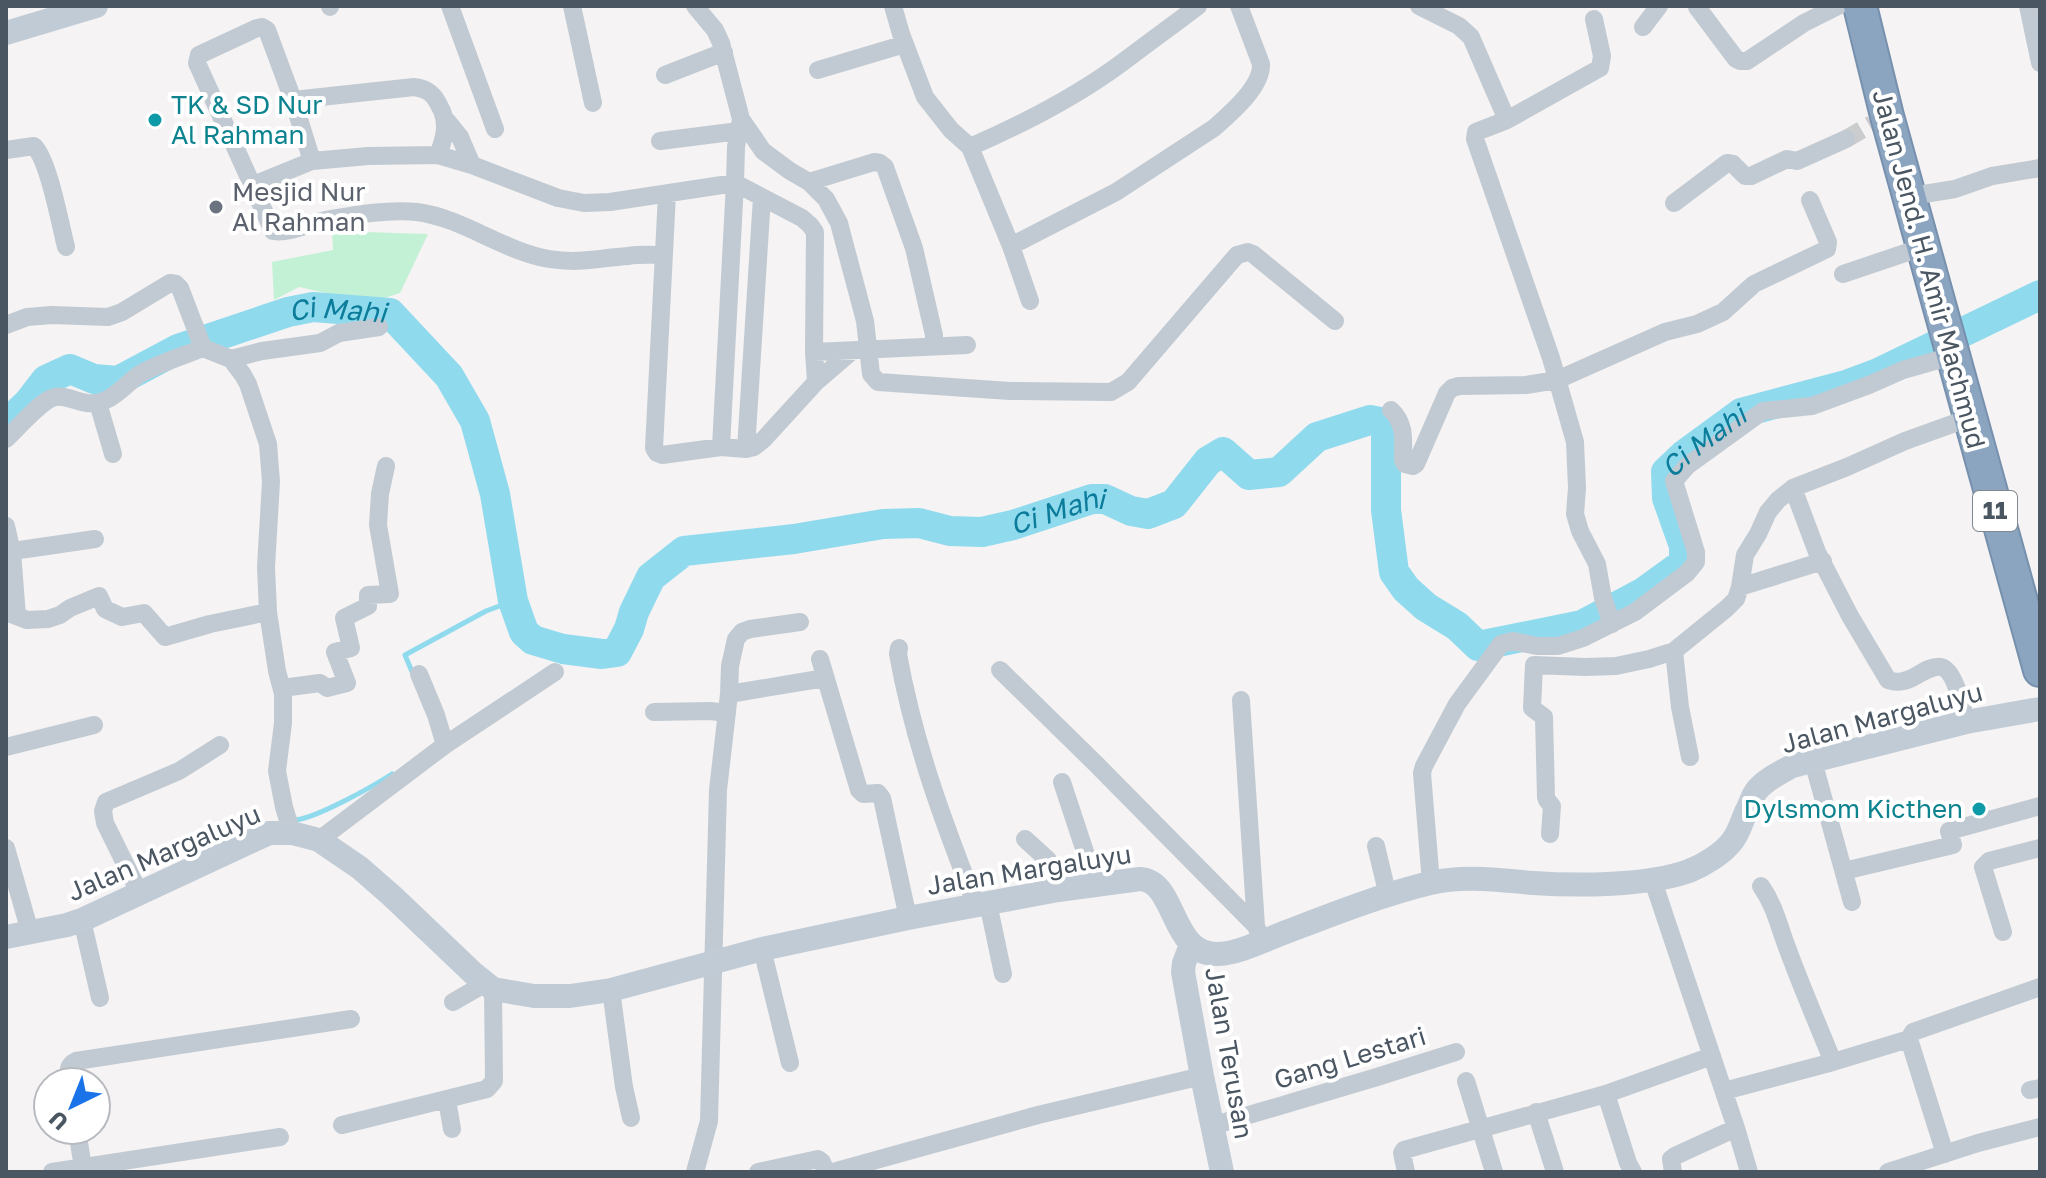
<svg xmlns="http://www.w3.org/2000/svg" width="2046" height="1178" font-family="'Golos Text',sans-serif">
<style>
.green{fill:#c3f1d5}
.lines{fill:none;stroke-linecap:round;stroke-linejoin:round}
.stream{stroke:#90daee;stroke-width:5}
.river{stroke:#90daee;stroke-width:30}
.street-tunnel{stroke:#caccce;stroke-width:18;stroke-dasharray:18 9;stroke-linecap:butt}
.highway-casing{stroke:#7690ad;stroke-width:36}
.street{stroke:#c1cad2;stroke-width:18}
.secondary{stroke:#c1cbd6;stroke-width:24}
.highway{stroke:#8ba5c1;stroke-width:32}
.culture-dot{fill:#0f9aa8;stroke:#fff;stroke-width:3}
.worship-dot{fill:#6b7280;stroke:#fff;stroke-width:3}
.labels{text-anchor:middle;stroke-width:8;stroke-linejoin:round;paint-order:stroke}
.shield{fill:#fff;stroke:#808990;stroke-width:2}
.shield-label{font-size:24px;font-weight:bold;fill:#4a5661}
.culture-label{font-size:26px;fill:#0d838f;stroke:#fff;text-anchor:start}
.worship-label{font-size:26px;fill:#5b616d;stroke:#fff;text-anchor:start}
.street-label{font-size:26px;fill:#4a5661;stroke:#fff}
.water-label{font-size:28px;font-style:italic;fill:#0c7c9b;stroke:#fff}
</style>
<rect width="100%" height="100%" fill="#f5f3f3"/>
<path class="green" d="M 332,231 L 428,234 L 400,293 L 375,301 L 348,298 L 299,287 L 274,300 L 272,262 L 333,250 Z"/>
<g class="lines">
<path class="stream" d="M 413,674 L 405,655 L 486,611 L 513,601
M 296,820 C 318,817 372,787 392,774"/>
<path class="river" id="s1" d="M 6,424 L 29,402 L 46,380 L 70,369 L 94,379 L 118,381 L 178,349 L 288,312 L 313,307 L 390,313 L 449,376 L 475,421 L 495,494 L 513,601 L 524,632 L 533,640 L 563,649 L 602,654 L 617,652 L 629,629 L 634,612 L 651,577 L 684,551 L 794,539 L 883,524 L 919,523 L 950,531 L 982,532 L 1013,525 L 1092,499 L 1105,499 L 1131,511 L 1148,514 L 1174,504 L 1208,461 L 1223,452 L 1249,475 L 1279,472 L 1317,437 L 1370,420 L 1380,422 L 1386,430 L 1386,510 L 1394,572 L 1406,589 L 1426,607 L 1457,626 L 1478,646 L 1582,625 L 1644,592 L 1684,563 L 1684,546 L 1667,498 L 1666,472 L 1685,454 L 1741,413 L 1846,385 L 1878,373 L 2040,295"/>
<path class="street-tunnel" d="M 1846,139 L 1872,124"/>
<g class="highway-casing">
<path id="highway" d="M 1860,6 L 1887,116 L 2040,670"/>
</g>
<path class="street" d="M 330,6 L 330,7
M 450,6 L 495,129
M 572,6 L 593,103
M 695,6 L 715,30 L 721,43 L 741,119 L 763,151 L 790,171 L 809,182 L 826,199 L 839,223 L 865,321 L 871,374 L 878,382 L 1010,391 L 1111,392 L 1128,382 L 1237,255 L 1248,252 L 1253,254 L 1335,321
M 893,6 L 901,34 L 925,97 L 951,130 L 970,147 L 1011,246 L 1030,301
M 1419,6 L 1459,26 L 1471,37 L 1507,120 L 1476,132 L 1475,139 L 1551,358 L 1575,442 L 1577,488 L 1575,514 L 1580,531 L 1597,564 L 1603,598 L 1612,624
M 2028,6 L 2040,63
M 1697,7 L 1736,59 L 1740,61 L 1747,61 L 1804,23 L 1838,6
M 1643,27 L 1659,6
M 818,70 L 905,44
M 665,75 L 724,52
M 293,100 L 414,87 C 427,89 433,93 439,105 C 449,122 445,137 438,155
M 1507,120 L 1600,68 L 1602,56 L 1594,19
M 447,121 L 460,137 L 472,165
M 660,141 L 739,131
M 970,147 C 1023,124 1076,97 1123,62 C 1148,43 1173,25 1198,6
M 6,150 L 34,146 C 49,161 60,224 66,247
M 312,161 L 293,100 L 267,30 L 262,27 L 257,28 L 199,55 L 197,63 L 273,231 C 290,234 309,223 326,220 C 355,215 388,209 417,212 C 463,218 503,251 549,259 C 580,264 599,258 628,256 C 640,254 652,255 664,255
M 809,182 L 874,162 L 880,163 L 885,167 L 914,248 L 934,335 L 934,345
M 253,185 L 312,161 L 368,156 L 438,155 L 472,165 L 558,198 L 584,203 L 610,202 L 735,183 L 802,218 L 810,225 L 815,232 L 814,352 L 816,382
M 667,194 L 654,448 L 657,453 L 662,455 L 721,447 L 746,449 L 754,447 L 764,439 L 816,382 L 851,352
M 1924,194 L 1955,189 L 1992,176 L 2040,168
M 1674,203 L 1727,163 L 1733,164 L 1745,176 L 1751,176 L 1787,159 L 1797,161 L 1846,139
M 1011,246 L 1116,192 L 1214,128 C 1231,113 1262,87 1261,64 L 1239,6
M 1843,274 L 1923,247
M 6,325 L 27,317 L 52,315 L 108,317 L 122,312 L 170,283 L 176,284 L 180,288 L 203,348
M 203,348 L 231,359 L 243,375 L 248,384 L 268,444 L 271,482 L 266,567 L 268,612 L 277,671 L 283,694 L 283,723 L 277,771 L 284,807 L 292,833
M 814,352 L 967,345
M 231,359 L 262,351 L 320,343 L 339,333 L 379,327
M 98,403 L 113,454
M 1391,410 C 1406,424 1403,441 1403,460 L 1405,464 L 1413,466 L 1416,464 L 1447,393 L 1452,388 L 1459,386 L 1526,385 L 1557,380 L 1665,332 L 1697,324 L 1723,312 L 1754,284 L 1827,249 L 1828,242 L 1810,200
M 6,439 C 17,429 39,403 52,398 C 68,391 83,411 106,400 C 119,394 128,382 140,374 C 159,363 183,356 203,348
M 721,447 L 735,183 L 736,147 L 741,119
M 746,449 L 762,197
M 1793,488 L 1817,552 L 1850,616 L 1888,680 C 1897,683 1903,682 1912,678 C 1920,674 1932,665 1941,667 C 1955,670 1963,709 1966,722
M 6,526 L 12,552 L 17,616
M 6,552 L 95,539
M 1740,587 L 1823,561
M 6,612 L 27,620 L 48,619 L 60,615 L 70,608 L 99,596 L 105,609 L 122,617 L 144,613 L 165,637 L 210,624 L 268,612
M 899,648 L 898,654 C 914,743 943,821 976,905
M 1674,651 L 1680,707 L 1690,757
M 820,659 L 859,790 L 863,794 L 878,793 L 882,798 L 908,918
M 1000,670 L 1097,765 L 1256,926 L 1262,941
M 419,674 L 436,715 L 445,745
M 282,688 L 320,683 L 327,688 L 347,683 L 335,652 L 351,648 L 344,618 L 368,606 L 368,595 L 390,594 L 378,525 L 380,494 L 386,466
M 729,694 L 825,678
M 1241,700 L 1256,926
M 654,712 L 710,711 L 727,713
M 6,747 L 94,725
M 1813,761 L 1852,902
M 1062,782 L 1096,885
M 1550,834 L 1552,806 L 1547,800 L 1546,797 L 1544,717 L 1532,708 L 1534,665 L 1585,667 L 1616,666 L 1649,659 L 1674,651 L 1727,608 L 1736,599 L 1740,587 L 1745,555 L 1758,534 L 1768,512 L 1778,500 L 1793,488 L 1847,467 L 1905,441 L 1969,418
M 1025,839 L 1048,860 L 1058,890
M 319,840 L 445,745 L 555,672
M 1376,846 L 1388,896
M 6,848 L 30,932
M 1844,871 L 1953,845 L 1949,831 L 2040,806
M 1653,881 L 1736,1128 L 1749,1172
M 1431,883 L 1422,773 L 1424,766 L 1457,704 L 1501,644 L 1513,641 L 1537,646 L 1558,646 L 1583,638 L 1635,612 L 1687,573 L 1696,562 L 1696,552 L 1674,481 L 1687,466 L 1763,411 L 1812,406 L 1869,385 L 1903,370 L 1952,356
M 1761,886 C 1775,906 1779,927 1788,950 C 1802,988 1818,1025 1833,1062
M 139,892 L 105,823 L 103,811 L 106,802 L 179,771 L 220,745
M 988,903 L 1003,974
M 82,920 L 100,998
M 2003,932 L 1983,867 L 1989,861 L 2040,848
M 762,949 L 790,1063
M 611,990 L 624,1087 L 631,1118
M 453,1002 L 486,983
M 1909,1039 L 1945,1154
M 1466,1081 L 1494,1172
M 70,1082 C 69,1072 66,1066 76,1061 L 351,1019
M 2030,1090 L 2040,1088
M 1724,1091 L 1833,1062 L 1909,1039 L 1913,1032 L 2040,987
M 1606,1094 L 1628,1163 L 1633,1172
M 447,1100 L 452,1129
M 1536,1112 L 1555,1172
M 342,1125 L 487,1089 L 494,1081 L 493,989
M 1212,1126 L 1377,1077 L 1456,1052
M 77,1130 L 83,1168
M 52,1172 L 280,1137
M 695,1172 L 709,1121 L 718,790 L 729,694 L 730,666 L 736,639 L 742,632 L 750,629 L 800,622
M 758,1172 L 818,1159 L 822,1162 L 826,1172
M 833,1172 L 1038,1115 L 1202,1076
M 1406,1172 L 1402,1153 L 1404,1150 L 1606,1094 L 1712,1056
M 1673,1172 L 1671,1159 L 1675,1156 L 1736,1128
M 1888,1172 L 1978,1143 L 2040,1127"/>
<path class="secondary" d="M 6,33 L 96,6
M 6,937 L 67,925 L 82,920 L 269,833 L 292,833 L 319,840 L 360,868 L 392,896 L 474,974 L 493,989 L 534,996 L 570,996 L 611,990 L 762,949 L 908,918 L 1058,890 L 1140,879 C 1177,881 1170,955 1217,954 C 1238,954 1267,939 1286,932 C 1333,914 1381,895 1430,883 C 1464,875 1498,880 1533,883 C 1577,886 1647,886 1689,871 C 1704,865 1724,853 1733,840 C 1739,832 1742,821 1746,812 C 1750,805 1752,796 1757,790 C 1766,779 1780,773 1792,766 L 1966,722 L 2040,709
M 1191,945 L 1184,963 L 1183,972 L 1202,1076 L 1222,1172"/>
<use href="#highway" class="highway"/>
</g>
<g class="culture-dot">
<circle cx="155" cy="120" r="8"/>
<circle cx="1979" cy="809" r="8"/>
</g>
<circle class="worship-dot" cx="216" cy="207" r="8"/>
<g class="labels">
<rect class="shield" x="1973" y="491" width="44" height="40" rx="6"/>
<g class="shield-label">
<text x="1995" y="519">11</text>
</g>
<g class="culture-label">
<text x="171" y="114">TK &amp; SD Nur<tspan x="171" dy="30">Al Rahman</tspan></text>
<text x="1963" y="818" text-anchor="end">Dylsmom Kicthen</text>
</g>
<g class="worship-label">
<text x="232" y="201">Mesjid Nur<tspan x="232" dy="30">Al Rahman</tspan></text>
</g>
<g class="street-label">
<text transform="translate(1929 269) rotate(75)" y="9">Jalan Jend. H. Amir Machmud</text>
<text transform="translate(1882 718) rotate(-15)" y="9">Jalan Margaluyu</text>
<text transform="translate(164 853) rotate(-23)" y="9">Jalan Margaluyu</text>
<text transform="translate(1029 870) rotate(-9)" y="9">Jalan Margaluyu</text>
<text transform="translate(1229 1053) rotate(80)" y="9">Jalan Terusan</text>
<text transform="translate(1350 1058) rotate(-17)" y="9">Gang Lestari</text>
</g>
<g class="water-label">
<text dy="10" stroke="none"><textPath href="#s1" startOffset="370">Ci Mahi</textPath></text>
<text dy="10" stroke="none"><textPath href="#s1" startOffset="2392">Ci Mahi</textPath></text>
<text dy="10" stroke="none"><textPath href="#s1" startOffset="1380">Ci Mahi</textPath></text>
</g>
</g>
<rect width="2046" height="1178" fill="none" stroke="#4a5661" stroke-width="16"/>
<g transform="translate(72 1106) rotate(223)"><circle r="38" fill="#ffffff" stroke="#b7bbc0" stroke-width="2"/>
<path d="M0-6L14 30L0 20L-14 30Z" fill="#1a73e8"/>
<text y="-12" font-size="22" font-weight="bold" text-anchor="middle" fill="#4a5661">U</text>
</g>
</svg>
